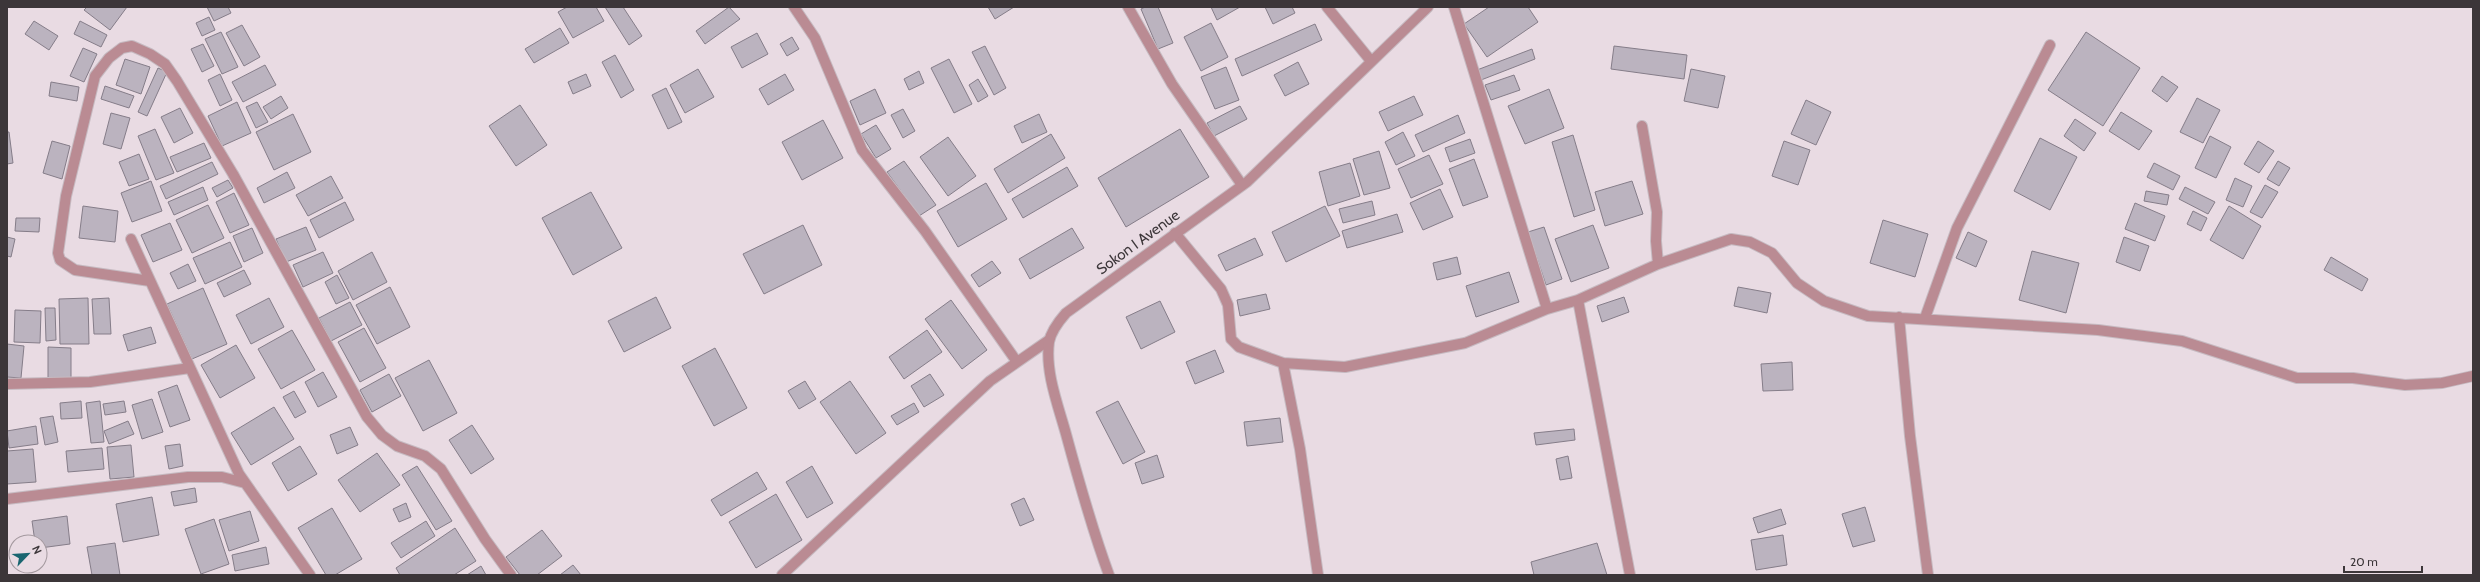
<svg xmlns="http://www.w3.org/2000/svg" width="2480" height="582" font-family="Cabin,sans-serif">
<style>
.building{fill:#bbb3bf;stroke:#857d89}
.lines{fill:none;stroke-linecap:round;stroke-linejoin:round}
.minor-casing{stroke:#c6bac1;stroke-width:12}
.tertiary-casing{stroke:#c6bac1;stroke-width:12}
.minor{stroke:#ba8b93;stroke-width:10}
.tertiary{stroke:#ba8b93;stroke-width:10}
.labels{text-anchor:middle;stroke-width:4;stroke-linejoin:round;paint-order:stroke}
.street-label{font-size:15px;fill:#3c3639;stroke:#e9dbe3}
</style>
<rect width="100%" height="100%" fill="#e9dbe3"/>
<path class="building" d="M 87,7 L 127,7 L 110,30 L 84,10 Z
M 207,7 L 228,7 L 231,13 L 214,21 Z
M 567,7 L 596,7 L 604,21 L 573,38 L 558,12 Z
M 605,7 L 623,7 L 642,36 L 629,45 Z
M 729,7 L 740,19 L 705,44 L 696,31 Z
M 988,7 L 1014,7 L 995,19 Z
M 1145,7 L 1158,7 L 1173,43 L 1158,49 L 1141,9 Z
M 1211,7 L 1240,7 L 1217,20 Z
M 1265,7 L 1292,7 L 1295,13 L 1273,24 Z
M 1489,7 L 1528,7 L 1538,22 L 1487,57 L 1464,24 Z
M 209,17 L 215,30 L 202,36 L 196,23 Z
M 34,21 L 58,36 L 49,50 L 25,34 Z
M 80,21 L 107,35 L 101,47 L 74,34 Z
M 1211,23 L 1228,57 L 1201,71 L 1184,37 Z
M 1315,24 L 1322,40 L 1242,76 L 1235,59 Z
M 242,25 L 260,57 L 244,66 L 226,33 Z
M 560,28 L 569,43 L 534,63 L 525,49 Z
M 221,32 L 238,67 L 222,74 L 205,39 Z
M 2086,32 L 2140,68 L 2103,126 L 2048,90 Z
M 757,33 L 768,54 L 742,68 L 731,47 Z
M 792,37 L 799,49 L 787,56 L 780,44 Z
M 203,44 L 214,66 L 202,72 L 191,49 Z
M 985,46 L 1006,88 L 994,95 L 972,52 Z
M 1614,46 L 1687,55 L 1684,79 L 1611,69 Z
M 83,48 L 97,54 L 84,82 L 70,76 Z
M 1532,49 L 1535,59 L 1481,80 L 1477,70 Z
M 615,55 L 634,90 L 621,98 L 602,62 Z
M 125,59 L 150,67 L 141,94 L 116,85 Z
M 949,59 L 972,104 L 954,113 L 931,68 Z
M 1298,62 L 1309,84 L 1285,96 L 1274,75 Z
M 265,65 L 276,85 L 243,102 L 232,82 Z
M 1226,67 L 1239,100 L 1215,109 L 1201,77 Z
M 158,68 L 167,72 L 147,116 L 138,112 Z
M 698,69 L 714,97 L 685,113 L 670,85 Z
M 1691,69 L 1725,76 L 1718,108 L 1684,101 Z
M 919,71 L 924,83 L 909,90 L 904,79 Z
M 220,74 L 232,100 L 220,106 L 208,80 Z
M 586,74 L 591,86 L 573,94 L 568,82 Z
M 785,74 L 794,90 L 768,105 L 759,89 Z
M 1514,75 L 1520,90 L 1491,100 L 1485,85 Z
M 2162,76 L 2178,87 L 2167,102 L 2152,91 Z
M 978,79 L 988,96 L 978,102 L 969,85 Z
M 51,82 L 79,87 L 77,101 L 49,96 Z
M 105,86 L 134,96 L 129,108 L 101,99 Z
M 666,88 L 682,122 L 668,129 L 652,95 Z
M 875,89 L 886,113 L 860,125 L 850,101 Z
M 1549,89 L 1564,128 L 1525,144 L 1508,106 Z
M 281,96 L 288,108 L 271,119 L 263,107 Z
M 1414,96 L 1423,115 L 1388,131 L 1379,112 Z
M 2197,98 L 2220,110 L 2203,143 L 2180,132 Z
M 1806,100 L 1831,112 L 1816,145 L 1791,134 Z
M 237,102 L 251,133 L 222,146 L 208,116 Z
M 257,102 L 268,122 L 256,128 L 246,107 Z
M 520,105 L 547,145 L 516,166 L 489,126 Z
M 1240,106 L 1247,119 L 1214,136 L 1207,123 Z
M 180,108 L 193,133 L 174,143 L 161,117 Z
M 903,109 L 915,131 L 903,138 L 891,115 Z
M 2121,112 L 2152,131 L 2139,150 L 2109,131 Z
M 111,113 L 130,118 L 121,149 L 103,144 Z
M 293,114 L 311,152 L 274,170 L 256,132 Z
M 1039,114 L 1047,132 L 1022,143 L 1014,126 Z
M 1458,115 L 1465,133 L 1423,152 L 1415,135 Z
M 2075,119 L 2096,133 L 2084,151 L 2064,136 Z
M 823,120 L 843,158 L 802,180 L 782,142 Z
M 876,125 L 891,149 L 876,158 L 861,134 Z
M 155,129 L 174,173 L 156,180 L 138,136 Z
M 1180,129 L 1209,177 L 1126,227 L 1098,178 Z
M 7,132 L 9,132 L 13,163 L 7,164 Z
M 1403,132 L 1415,156 L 1396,165 L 1385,142 Z
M 1051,134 L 1065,158 L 1008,193 L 994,169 Z
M 1573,135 L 1595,210 L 1574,217 L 1552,142 Z
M 2210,136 L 2231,147 L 2216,178 L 2195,168 Z
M 948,137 L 976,176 L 948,196 L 920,157 Z
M 2040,138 L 2077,157 L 2050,210 L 2014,191 Z
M 1470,139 L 1475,153 L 1450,162 L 1445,148 Z
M 52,141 L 70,146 L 62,179 L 43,173 Z
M 1784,141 L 1810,150 L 1798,185 L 1772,176 Z
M 2258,141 L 2274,151 L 2259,173 L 2244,164 Z
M 204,143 L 211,158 L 177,172 L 170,157 Z
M 1379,151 L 1390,188 L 1364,195 L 1353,159 Z
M 139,154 L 149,179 L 129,186 L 119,162 Z
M 1429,155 L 1443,184 L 1411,198 L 1398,169 Z
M 1474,159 L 1488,197 L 1463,206 L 1449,169 Z
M 904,161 L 936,205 L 919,216 L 887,172 Z
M 2278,161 L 2290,168 L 2279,186 L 2267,179 Z
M 212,162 L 218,174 L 166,199 L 160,186 Z
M 1350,163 L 1360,196 L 1328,206 L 1319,172 Z
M 2154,163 L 2180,176 L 2173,190 L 2147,177 Z
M 1067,167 L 1078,186 L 1023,218 L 1012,199 Z
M 287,172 L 295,188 L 264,203 L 257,188 Z
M 331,176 L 343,198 L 308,216 L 296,195 Z
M 2235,178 L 2252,186 L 2243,207 L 2226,200 Z
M 228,180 L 233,188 L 217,197 L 212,188 Z
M 151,181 L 162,211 L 132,222 L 121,193 Z
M 1632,181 L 1643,214 L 1605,226 L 1595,192 Z
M 986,183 L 1007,219 L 958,247 L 937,211 Z
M 2265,185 L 2278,192 L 2262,218 L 2250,212 Z
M 203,187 L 208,200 L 174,215 L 168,202 Z
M 2185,187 L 2215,202 L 2208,214 L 2179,199 Z
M 1440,189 L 1453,217 L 1423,230 L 1410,203 Z
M 2146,191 L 2169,195 L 2167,205 L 2144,201 Z
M 591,192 L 622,248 L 573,275 L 542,218 Z
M 234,193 L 249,225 L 230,233 L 216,202 Z
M 1372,201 L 1375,215 L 1343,223 L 1339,209 Z
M 345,202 L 354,220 L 319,238 L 310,220 Z
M 2135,203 L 2165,216 L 2155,241 L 2125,229 Z
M 208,205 L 224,238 L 192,253 L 176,220 Z
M 83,206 L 118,211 L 115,242 L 79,238 Z
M 1325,206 L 1340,236 L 1286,262 L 1272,232 Z
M 2229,206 L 2261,226 L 2243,259 L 2210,240 Z
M 2193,211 L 2207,218 L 2201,231 L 2187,224 Z
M 1397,214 L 1403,232 L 1347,248 L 1342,231 Z
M 16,218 L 40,218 L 39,232 L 15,231 Z
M 1883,220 L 1928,234 L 1915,277 L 1870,263 Z
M 170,223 L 182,250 L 153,262 L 141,235 Z
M 803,225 L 822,265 L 764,294 L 743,254 Z
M 1593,225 L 1609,268 L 1571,282 L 1555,239 Z
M 306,227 L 316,250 L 286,262 L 276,239 Z
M 1544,227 L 1562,279 L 1546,285 L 1528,232 Z
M 252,228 L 263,253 L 244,262 L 233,236 Z
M 1072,228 L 1084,248 L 1030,279 L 1019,259 Z
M 1968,232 L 1987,241 L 1976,267 L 1956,258 Z
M 7,237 L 15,239 L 11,257 L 7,256 Z
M 2124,237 L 2149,246 L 2140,271 L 2116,262 Z
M 1255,238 L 1263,255 L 1226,271 L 1218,255 Z
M 230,242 L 242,267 L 205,284 L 193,258 Z
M 2032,251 L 2079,263 L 2066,313 L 2019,300 Z
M 323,252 L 333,273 L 303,287 L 293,265 Z
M 372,252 L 387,282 L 353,300 L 338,271 Z
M 1457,257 L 1461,274 L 1437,280 L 1433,263 Z
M 2331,257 L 2368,279 L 2362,291 L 2324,270 Z
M 992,261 L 1001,273 L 979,287 L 971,275 Z
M 188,264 L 196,281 L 178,289 L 170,273 Z
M 244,270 L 251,284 L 224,297 L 217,283 Z
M 1509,272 L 1519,302 L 1476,317 L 1466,286 Z
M 337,275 L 349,298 L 336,304 L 325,282 Z
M 390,287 L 410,327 L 377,344 L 356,305 Z
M 1738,287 L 1771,293 L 1767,313 L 1734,306 Z
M 203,288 L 227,344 L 192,359 L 167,304 Z
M 1266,294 L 1270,309 L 1240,316 L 1237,300 Z
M 656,297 L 671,328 L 624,352 L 608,321 Z
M 1624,297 L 1629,312 L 1602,322 L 1597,306 Z
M 88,298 L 89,344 L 60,344 L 59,299 Z
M 109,298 L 111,334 L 94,334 L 92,299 Z
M 269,298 L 284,327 L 251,344 L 236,315 Z
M 951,300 L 987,350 L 962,369 L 925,319 Z
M 1160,301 L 1175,332 L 1141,349 L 1126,317 Z
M 350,302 L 362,325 L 331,341 L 319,318 Z
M 45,308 L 55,308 L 56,340 L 46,341 Z
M 15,310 L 41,311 L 40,343 L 14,342 Z
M 151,327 L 156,343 L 128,351 L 123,335 Z
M 364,328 L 386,368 L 360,382 L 338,342 Z
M 292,330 L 315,370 L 281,389 L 258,349 Z
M 927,330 L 942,352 L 904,379 L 889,357 Z
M 7,344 L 24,346 L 21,378 L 7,377 Z
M 236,345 L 255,378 L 220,398 L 201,365 Z
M 48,347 L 71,348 L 71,378 L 48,378 Z
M 715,348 L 747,408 L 714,426 L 682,366 Z
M 1215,350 L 1224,372 L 1195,384 L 1186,362 Z
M 429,360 L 457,413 L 423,431 L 395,378 Z
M 1792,362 L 1793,390 L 1763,391 L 1761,364 Z
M 323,372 L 337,397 L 318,407 L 305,382 Z
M 389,374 L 401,396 L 372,412 L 360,390 Z
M 930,374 L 944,395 L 924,407 L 911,386 Z
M 805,381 L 816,399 L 799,409 L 788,391 Z
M 850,381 L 886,433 L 856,454 L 820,402 Z
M 177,385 L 190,420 L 170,427 L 158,392 Z
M 294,391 L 306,412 L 295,418 L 283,397 Z
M 152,399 L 163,432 L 142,439 L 132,405 Z
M 81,401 L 82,418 L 61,419 L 60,403 Z
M 100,401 L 104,442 L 91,443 L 86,403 Z
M 124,401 L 126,412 L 105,415 L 103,404 Z
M 1118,401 L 1145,452 L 1123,464 L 1096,412 Z
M 914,403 L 919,412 L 897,425 L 891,416 Z
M 274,407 L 294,439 L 251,465 L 231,433 Z
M 53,416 L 58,442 L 45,445 L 40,418 Z
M 1280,418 L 1283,442 L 1247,446 L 1244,422 Z
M 128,421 L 134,434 L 109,444 L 104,431 Z
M 472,425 L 494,459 L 471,474 L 449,440 Z
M 36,426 L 38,444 L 9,448 L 7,431 Z
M 350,427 L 358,445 L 337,454 L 330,435 Z
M 1574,429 L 1575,440 L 1536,445 L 1534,433 Z
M 180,444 L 183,466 L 169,469 L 165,446 Z
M 131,445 L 134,477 L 110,479 L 107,447 Z
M 300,446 L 317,474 L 288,491 L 272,463 Z
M 102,448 L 104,469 L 68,472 L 66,451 Z
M 33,449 L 36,482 L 7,484 L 7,451 Z
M 377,453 L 400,485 L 360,512 L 338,480 Z
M 1157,455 L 1164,477 L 1142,484 L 1135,463 Z
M 1568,456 L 1572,478 L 1560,480 L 1556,459 Z
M 417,466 L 452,521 L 436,530 L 402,475 Z
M 812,466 L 833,503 L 807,518 L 786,482 Z
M 757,472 L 767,489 L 721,516 L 711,500 Z
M 195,488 L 197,502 L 174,506 L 171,492 Z
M 776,494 L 802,540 L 756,568 L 729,522 Z
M 152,497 L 159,535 L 123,542 L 116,504 Z
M 1024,498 L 1034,520 L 1020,526 L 1011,504 Z
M 406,503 L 411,517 L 399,522 L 393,509 Z
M 1865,507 L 1875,541 L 1853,547 L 1842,514 Z
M 332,508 L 362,559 L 335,575 L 326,575 L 298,528 Z
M 1781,509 L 1786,524 L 1758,533 L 1753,518 Z
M 250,511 L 259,541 L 229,551 L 219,520 Z
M 67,516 L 70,544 L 40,548 L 40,542 L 35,542 L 32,521 Z
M 214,519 L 229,564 L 201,574 L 185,529 Z
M 426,521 L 435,536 L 401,558 L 391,543 Z
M 455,528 L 476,561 L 454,575 L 400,575 L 396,568 Z
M 542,530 L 562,556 L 537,575 L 520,575 L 506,557 Z
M 1783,535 L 1787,565 L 1756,570 L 1751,540 Z
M 115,543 L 120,575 L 92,575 L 87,547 Z
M 1597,543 L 1607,575 L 1534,575 L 1531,562 Z
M 266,547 L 269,564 L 235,571 L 232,555 Z
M 573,565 L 581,575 L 560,575 Z
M 481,566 L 486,575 L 467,575 Z"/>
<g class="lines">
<g class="minor-casing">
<path id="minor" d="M 794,7 L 815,38 L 862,150 L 925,231 L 1017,362
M 1128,7 L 1172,84 L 1242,185
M 1327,7 L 1371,61
M 1454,7 L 1547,309
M 1642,126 L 1657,212 L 1656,241 L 1658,264
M 1175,233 L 1221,289 L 1228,305 L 1231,339 L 1239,347 L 1283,363 L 1345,367 L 1465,343 L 1547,309 L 1578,300 L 1658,264 L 1731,239 L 1750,242 L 1772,253 L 1797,283 L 1824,301 L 1868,316 L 2098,330 L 2182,341 L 2297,378 L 2353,378 L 2405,385 L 2442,383 L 2473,376
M 131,239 L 239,474 L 310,575
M 150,281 L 75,270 L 60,260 L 58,253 L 66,196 L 95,76 L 109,58 L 122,48 L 132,46 L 150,54 L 165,64 L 177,81 L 233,174 L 367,417 L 382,435 L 397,446 L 425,456 L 441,469 L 485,539 L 511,575
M 1578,300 L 1630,575
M 1899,317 L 1910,436 L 1928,575
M 1925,318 L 1957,228 L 2050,45
M 1283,363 L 1300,449 L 1318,575
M 7,384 L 90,382 L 190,368
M 7,499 L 188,477 L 222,477 L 245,483
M 782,575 L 990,381 L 1049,340"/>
</g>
<g class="tertiary-casing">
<path id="tertiary" d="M 1109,575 C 1092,529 1079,482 1066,434 C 1058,405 1045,372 1049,342 C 1051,331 1059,321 1066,313 L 1247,182 L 1428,7"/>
</g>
<use href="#minor" class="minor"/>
<use href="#tertiary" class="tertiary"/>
</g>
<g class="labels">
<g class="street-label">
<text transform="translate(1138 242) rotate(-36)" y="5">Sokon I Avenue</text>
</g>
</g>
<rect width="2480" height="582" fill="none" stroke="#3c3639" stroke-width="16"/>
<g transform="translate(28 554) rotate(65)"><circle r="19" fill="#e9dbe3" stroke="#a4999f"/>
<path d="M0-3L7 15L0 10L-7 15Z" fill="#1a6570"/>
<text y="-6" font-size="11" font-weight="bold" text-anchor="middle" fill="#3c3639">N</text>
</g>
<path d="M2344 566v6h78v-6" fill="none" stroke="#3c3639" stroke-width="2"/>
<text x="2350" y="566" font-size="12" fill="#3c3639" stroke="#e9dbe3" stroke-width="3" paint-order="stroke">20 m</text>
</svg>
